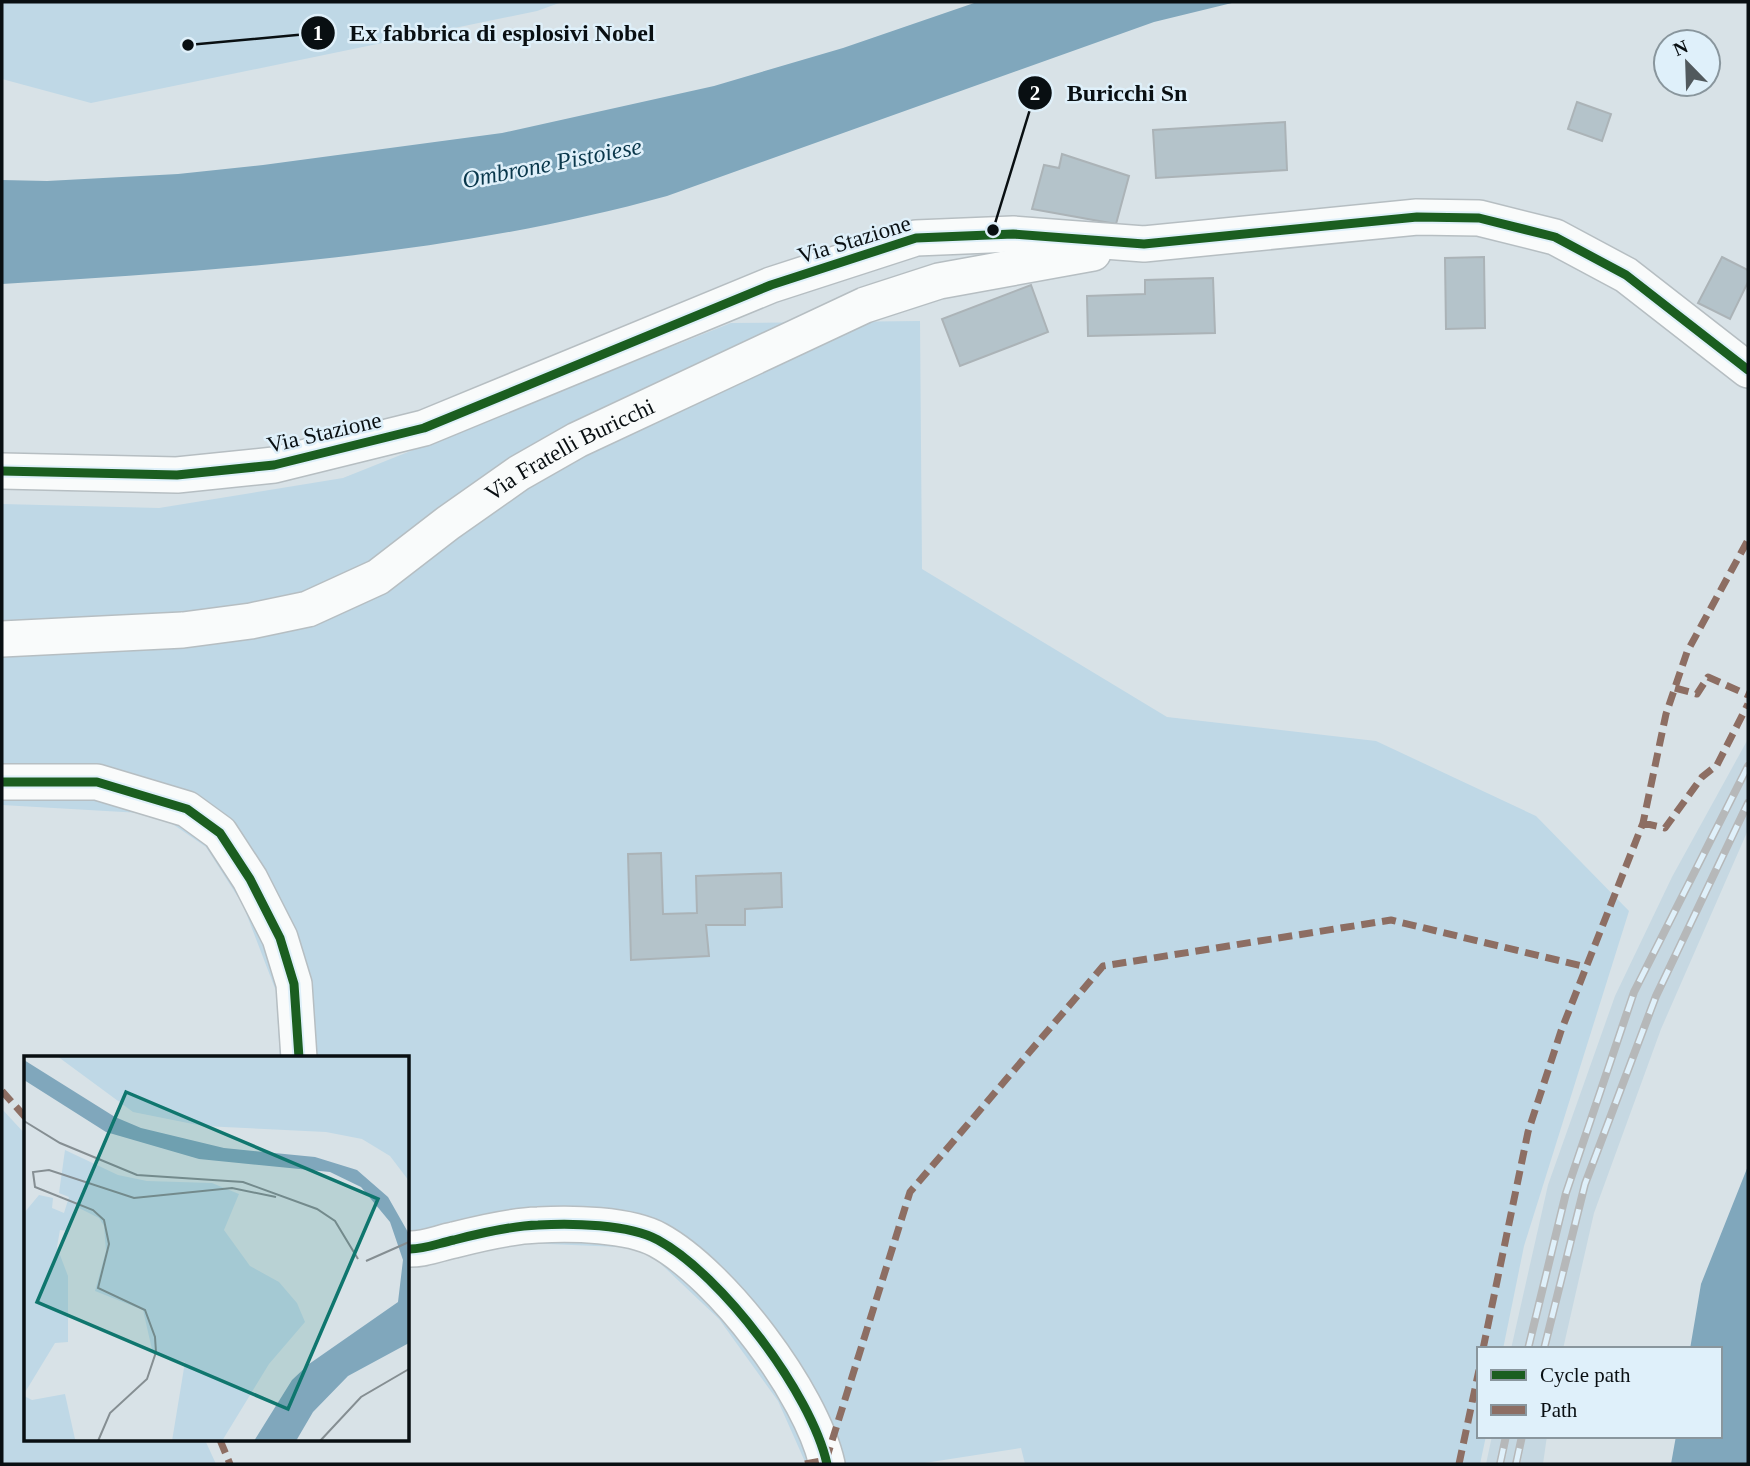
<svg xmlns="http://www.w3.org/2000/svg" width="1750" height="1466" font-family="'Times New Roman',serif">
<style>
.built{fill:#c6d8e2}
.green{fill:#bfd8e6}
.water{fill:#80a7bc}
.building{fill:#b4c3ca;stroke:#abb3b7;stroke-width:2}
.lines{fill:none;stroke-linecap:round;stroke-linejoin:round}
.minor-casing{stroke:#b6bec2;stroke-width:38}
.minor{stroke:#f9fbfb;stroke-width:35}
.rail-casing{stroke:#b6b8b9;stroke-width:8}
.rail{stroke:#dff0fa;stroke-width:5;stroke-dasharray:16;stroke-linecap:butt}
.quiet{stroke:#8d6e63;stroke-width:7;stroke-dasharray:14 7;stroke-linecap:butt}
.cycleway-casing{stroke:#dff0fa;stroke-width:13}
.cycleway{stroke:#1b5e20;stroke-width:9}
.labels{text-anchor:middle;stroke-width:5;stroke-linejoin:round;paint-order:stroke}
.street-label{font-size:23px;fill:#090f12;stroke:#dff0fa}
.water-label{font-size:24px;font-style:italic;fill:#09374b;stroke:#dff0fa}
.inset-road{fill:none;stroke:#858e92;stroke-width:2}
.view{fill:#0f766e;fill-opacity:0.15;stroke:#0f766e;stroke-width:3.5}
.inset-edge{fill:none;stroke:#090f12;stroke-width:3.5}
.leader{fill:none;stroke:#090f12;stroke-width:2.5}
.callout-dot{fill:#090f12;stroke:#dff0fa;stroke-width:2.5}
.mark-label{font-size:21px;text-anchor:middle;font-weight:bold;fill:#fff}
.callout-label{font-size:24px;text-anchor:middle;font-weight:bold;fill:#090f12;stroke:#dff0fa;stroke-width:5;stroke-linejoin:round;paint-order:stroke}
</style>
<rect width="100%" height="100%" fill="#d8e2e7"/>
<path class="built" d="M 1748,739 L 1748,830 L 1661,1029 L 1594,1213 L 1563,1349 L 1511,1349 L 1548,1185 L 1615,996 L 1672,877 Z
M 1492,1436 L 1547,1436 L 1543,1464 L 1486,1464 Z"/>
<path class="green" d="M 2,2 L 562,2 L 537,11 L 91,103 L 2,79 Z
M 920,321 L 922,569 L 1167,717 L 1376,741 L 1536,816 L 1629,911 L 1524,1246 L 1503,1349 L 1479,1349 L 1479,1436 L 1486,1436 L 1480,1464 L 1025,1464 L 1021,1448 L 918,1464 L 806,1464 L 778,1401 L 719,1319 L 644,1248 L 524,1243 L 408,1262 L 408,1058 L 280,1058 L 276,991 L 243,905 L 206,847 L 158,814 L 2,805 L 2,504 L 159,508 L 343,478 L 731,323 Z
M 2,1109 L 26,1135 L 26,1440 L 205,1440 L 216,1464 L 2,1464 Z"/>
<path class="water" d="M 977,2 L 1236,2 L 1154,22 L 667,196 C 450,256 225,270 2,284 L 2,180 L 47,181 L 178,174 L 263,165 L 502,133 L 714,86 L 843,48 Z
M 1748,1166 L 1748,1464 L 1671,1464 L 1676,1436 L 1720,1436 L 1720,1349 L 1690,1349 L 1701,1284 Z"/>
<path class="building" d="M 1577,102 L 1611,114 L 1602,141 L 1568,129 Z
M 1285,122 L 1287,170 L 1156,178 L 1153,130 Z
M 1062,154 L 1129,176 L 1116,224 L 1032,209 L 1044,165 L 1059,168 Z
M 1484,257 L 1485,328 L 1446,329 L 1445,258 Z
M 1722,257 L 1748,270 L 1748,282 L 1730,319 L 1698,303 Z
M 1213,278 L 1215,333 L 1088,336 L 1087,296 L 1145,294 L 1145,280 Z
M 1031,285 L 1048,332 L 960,366 L 942,319 Z
M 661,853 L 663,914 L 697,913 L 696,876 L 781,873 L 782,907 L 745,909 L 745,925 L 706,925 L 709,956 L 631,960 L 628,854 Z"/>
<g class="lines">
<g class="minor-casing">
<g id="minor">
<path d="M 2,471 L 177,475 L 274,465 L 424,428 L 771,285 L 916,238 L 1013,234 L 1144,244 L 1417,217 L 1479,218 L 1555,237 L 1626,275 L 1748,370"/>
<path id="s1" d="M 2,639 L 183,630 L 251,621 L 308,609 L 378,577 L 448,523 L 519,473 L 577,440 L 865,305 L 939,281 L 1093,253"/>
<path d="M 2,782 L 97,782 L 187,809 L 220,833 L 250,879 L 280,938 L 294,984 L 299,1058"/>
<path d="M 408,1249 C 423,1250 439,1243 454,1240 C 481,1233 510,1226 538,1225 C 571,1223 629,1224 658,1240 C 722,1275 811,1393 827,1464"/>
</g>
</g>
<use href="#minor" class="minor"/>
<g class="rail-casing">
<path id="rail" d="M 1528,1349 L 1566,1193 L 1634,992 L 1748,766
M 1544,1349 L 1585,1184 L 1656,996 L 1748,803
M 1500,1464 L 1506,1436
M 1516,1464 L 1522,1436"/>
</g>
<use href="#rail" class="rail"/>
<path class="quiet" d="M 1675,688 L 1697,694 L 1708,677 L 1748,695
M 1643,823 L 1665,828 L 1702,777 L 1717,765 L 1748,704
M 2,1091 L 26,1118
M 1483,1349 L 1528,1132 L 1561,1031 L 1643,823 L 1666,714 L 1687,652 L 1748,540
M 220,1440 L 230,1464
M 805,1464 L 826,1460 L 910,1192 L 1103,966 L 1391,920 L 1586,967
M 1459,1464 L 1479,1370"/>
<g class="cycleway-casing">
<path id="cycleway" d="M 2,471 L 177,475 L 274,465 L 424,428 L 771,285 L 916,238 L 1013,234 L 1144,244 L 1417,217 L 1479,218 L 1555,237 L 1626,275 L 1748,370
M 2,782 L 97,782 L 187,809 L 220,833 L 250,879 L 280,938 L 294,984 L 299,1058
M 408,1249 C 423,1250 439,1243 454,1240 C 481,1233 510,1226 538,1225 C 571,1223 629,1224 658,1240 C 722,1275 811,1393 827,1464"/>
</g>
<use href="#cycleway" class="cycleway"/>
</g>
<g class="labels">
<g class="street-label">
<text transform="translate(854 239) rotate(-17)" y="8">Via Stazione</text>
<text transform="translate(324 432) rotate(-13)" y="8">Via Stazione</text>
<text dy="8" stroke="none"><textPath href="#s1" startOffset="616">Via Fratelli Buricchi</textPath></text>
</g>
<g class="water-label">
<text transform="translate(552 163) rotate(-11)" y="8">Ombrone Pistoiese</text>
</g>
</g>
<g transform="translate(24 1056)">
<rect width="385" height="385" fill="#d8e2e7"/>
<path d="M 33,0 L 385,0 L 385,125 L 366,100 L 338,83 L 302,76 L 179,70 L 109,56 ZM 41,94 L 94,119 L 123,125 L 188,127 L 215,138 L 200,174 L 226,210 L 255,226 L 273,247 L 281,266 L 245,308 L 198,385 L 148,385 L 161,306 L 129,298 L 119,254 L 71,235 L 82,195 L 80,170 L 75,162 L 51,150 L 45,175 L 36,174 L 33,191 L 44,220 L 44,286 L 31,287 L 0,338 L 0,157 L 15,139 L 29,142 L 28,152 L 40,157 L 45,141 L 35,137 ZM 41,338 L 51,383 L 56,385 L 0,385 L 0,340 L 8,344 Z" fill="#bfd8e6"/>
<path d="M 0,4 L 91,61 L 117,72 L 200,92 L 291,101 L 333,114 L 364,141 L 385,178 L 385,287 L 324,320 L 289,356 L 272,385 L 230,385 L 268,324 L 285,308 L 374,246 L 379,204 L 366,166 L 337,131 L 306,116 L 175,103 L 82,76 L 0,24 Z" fill="#80a7bc"/>
<path class="inset-road" d="M 0,65 L 36,87 L 113,119 L 219,126 L 293,153 L 311,165 L 334,203M 342,205 L 385,186M 74,385 L 86,357 L 123,323 L 132,296 L 131,281 L 121,254 L 74,232 L 85,188 L 80,164 L 69,154 L 11,131 L 9,116 L 25,114 L 110,142 L 208,132 L 252,141M 296,385 L 337,341 L 385,313"/>
<path class="view" d="M 102,36 L 354,143 L 264,353 L 13,246 Z"/>
<rect width="385" height="385" class="inset-edge"/>
</g>
<path class="leader" d="M188 45L318 33M993 230L1035 93"/>
<g class="callout-dot">
<circle cx="188" cy="45" r="7"/>
<circle cx="993" cy="230" r="7"/>
<circle cx="318" cy="33" r="18"/>
<circle cx="1035" cy="93" r="18"/>
</g>
<g class="mark-label">
<text x="318" y="40">1</text>
<text x="1035" y="100">2</text>
</g>
<g class="callout-label">
<text x="502" y="41">Ex fabbrica di esplosivi Nobel</text>
<text x="1127" y="101">Buricchi Sn</text>
</g>
<rect width="1750" height="1466" fill="none" stroke="#090f12" stroke-width="7"/>
<rect x="1477" y="1347" width="245" height="91" fill="#dff0fa" stroke="#89969d" stroke-width="2"/>
<rect x="1491" y="1370" width="35" height="10" fill="#1b5e20" stroke="#89969d" stroke-width="2"/>
<text x="1540" y="1382" font-size="21" fill="#090f12">Cycle path</text>
<rect x="1491" y="1405" width="35" height="10" fill="#8d6e63" stroke="#89969d" stroke-width="2"/>
<text x="1540" y="1417" font-size="21" fill="#090f12">Path</text>
<g transform="translate(1687 63) rotate(337)"><circle r="33" fill="#dff0fa" stroke="#89969d" stroke-width="2"/>
<path d="M0-5L12 26L0 18L-12 26Z" fill="#51595d"/>
<text y="-10" font-size="19" font-weight="bold" text-anchor="middle" fill="#090f12">N</text>
</g>
</svg>
